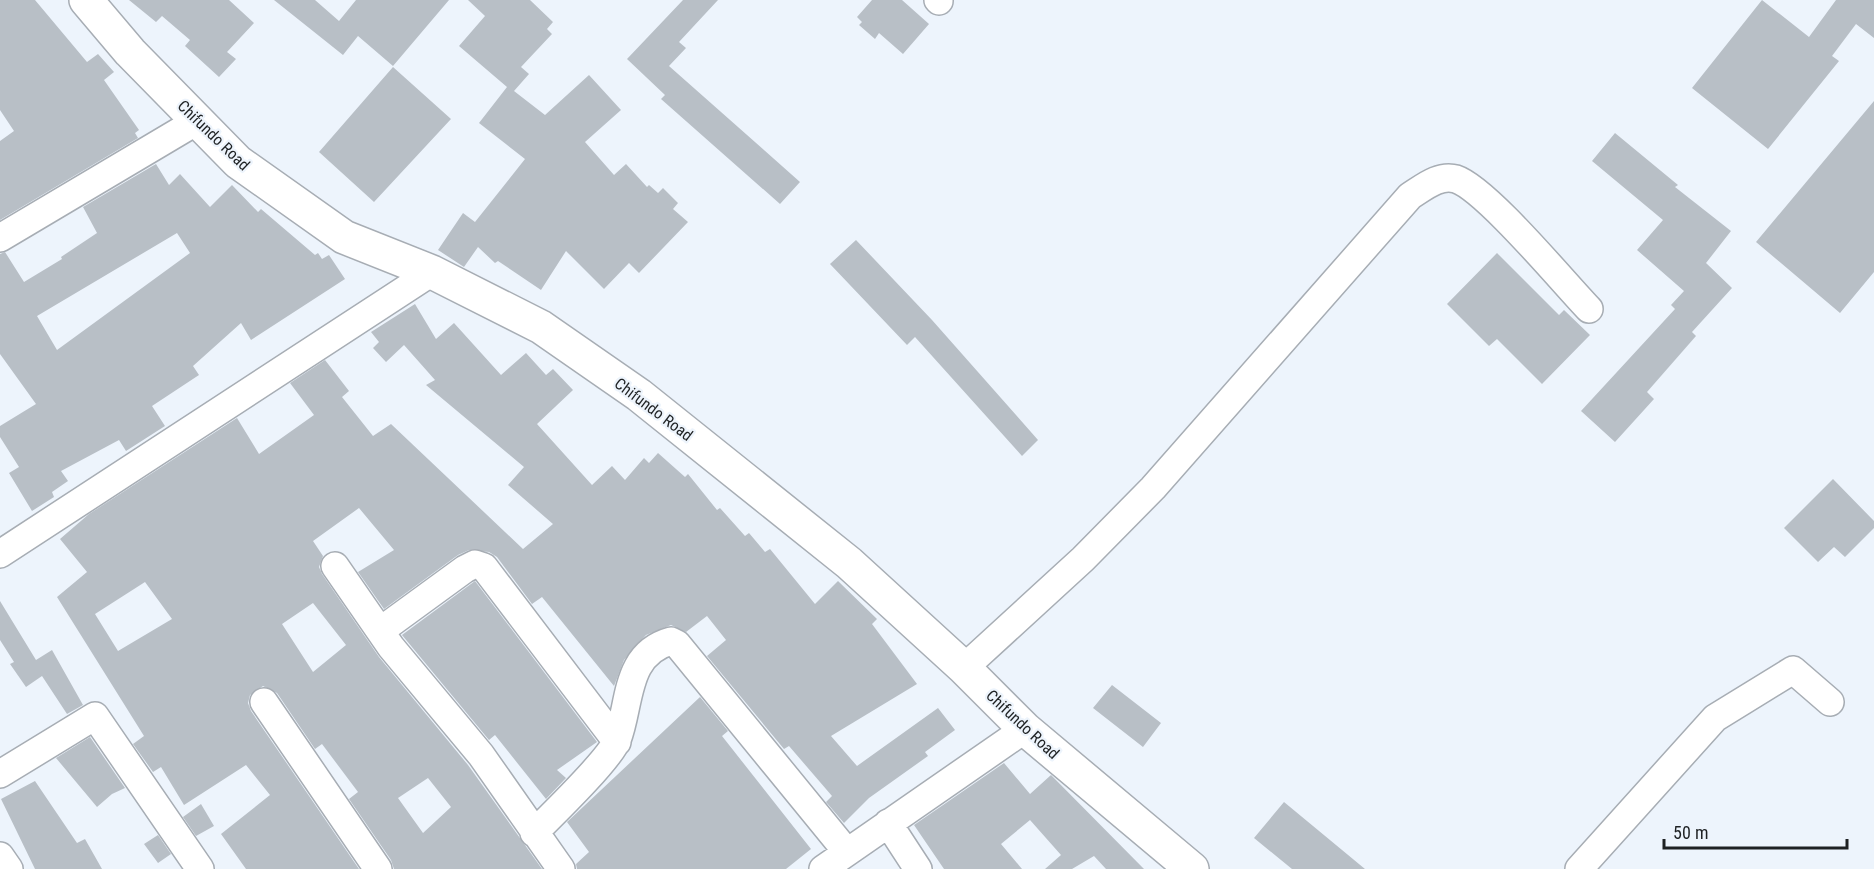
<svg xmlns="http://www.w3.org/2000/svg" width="1874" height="869" font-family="'Roboto Condensed',sans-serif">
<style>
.building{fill:#b8bfc6;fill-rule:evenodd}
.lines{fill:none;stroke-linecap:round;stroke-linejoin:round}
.minor-casing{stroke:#a7adb4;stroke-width:30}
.tertiary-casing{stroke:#a7adb4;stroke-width:36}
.minor{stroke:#fff;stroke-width:27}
.tertiary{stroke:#fff;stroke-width:33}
.labels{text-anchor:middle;stroke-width:4.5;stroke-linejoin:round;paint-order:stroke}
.street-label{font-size:16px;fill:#1e2123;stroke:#edf4fc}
</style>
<rect width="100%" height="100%" fill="#edf4fc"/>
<path class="building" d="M 0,0 L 35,0 L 87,62 L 98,54 L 114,72 L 104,80 L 139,130 L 135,133 L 138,138 L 0,220 L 0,141 L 14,131 L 0,110 Z
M 129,0 L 229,0 L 254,23 L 227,52 L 236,59 L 219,77 L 185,46 L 190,40 L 162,16 L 156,22 Z
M 274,0 L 315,0 L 339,21 L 356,0 L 449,0 L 393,66 L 358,36 L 343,55 Z
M 468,0 L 530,0 L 553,22 L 547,29 L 552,34 L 521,67 L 529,74 L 514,91 L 545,115 L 589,75 L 621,110 L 585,142 L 614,175 L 626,164 L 647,187 L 649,185 L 658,193 L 663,188 L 678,203 L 673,209 L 688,222 L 639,273 L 629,263 L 604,289 L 566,251 L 541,290 L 498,261 L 495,263 L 478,247 L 464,267 L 438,250 L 463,213 L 475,222 L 525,159 L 479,123 L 507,87 L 459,46 L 485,16 Z
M 683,0 L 718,0 L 679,42 L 686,48 L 669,66 L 800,182 L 780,204 L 661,99 L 665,95 L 627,59 Z
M 872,0 L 902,0 L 929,24 L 903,54 L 879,33 L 875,39 L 859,25 L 862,22 L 857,17 Z
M 1762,0 L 1809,37 L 1836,0 L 1874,0 L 1874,38 L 1856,24 L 1832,56 L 1839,61 L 1768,149 L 1692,88 Z
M 393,67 L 451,119 L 374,202 L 319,152 Z
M 1874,101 L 1874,272 L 1840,313 L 1756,242 Z
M 1615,133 L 1678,185 L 1675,187 L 1731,231 L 1706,263 L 1732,288 L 1692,332 L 1696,336 L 1647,392 L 1654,399 L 1615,442 L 1581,411 L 1675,309 L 1671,305 L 1684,291 L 1637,250 L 1663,220 L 1592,161 Z
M 156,164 L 169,185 L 180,174 L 210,207 L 232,185 L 258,212 L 261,209 L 315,255 L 318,253 L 322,259 L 329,255 L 345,279 L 251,340 L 241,323 L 193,366 L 199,375 L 152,406 L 165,426 L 126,451 L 119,440 L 61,471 L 68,481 L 52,492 L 54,497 L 32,511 L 9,473 L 19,467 L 0,437 L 0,426 L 36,404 L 0,354 L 0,254 L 5,252 L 24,282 L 62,259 L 61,257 L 97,233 L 83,207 ZM 177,233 L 190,253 L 57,350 L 37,316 Z
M 856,240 L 932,320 L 1038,440 L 1022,456 L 915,337 L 907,345 L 830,264 Z
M 1497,253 L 1559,315 L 1564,310 L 1590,335 L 1542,384 L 1497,339 L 1489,346 L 1447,304 Z
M 415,304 L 436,339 L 454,323 L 501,375 L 526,353 L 546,375 L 553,369 L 573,390 L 537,424 L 592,485 L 612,466 L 625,480 L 644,458 L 649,463 L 658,453 L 685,477 L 688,474 L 717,510 L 720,508 L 745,536 L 749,533 L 765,552 L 770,549 L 815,604 L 838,581 L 877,619 L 872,624 L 917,684 L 831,736 L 857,766 L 938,708 L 955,730 L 925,752 L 928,756 L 869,798 L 844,823 L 826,802 L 832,796 L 789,746 L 784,749 L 707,656 L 726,640 L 707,616 L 686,632 L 671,625 L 646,635 L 624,660 L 614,686 L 542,597 L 532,604 L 497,557 L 489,552 L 469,550 L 458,555 L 384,609 L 358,572 L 394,550 L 359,508 L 313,541 L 323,556 L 319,567 L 322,574 L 379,657 L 468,765 L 542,869 L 394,869 L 391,860 L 349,799 L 358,792 L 322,744 L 315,749 L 277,693 L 263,686 L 250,695 L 248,703 L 251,711 L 359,869 L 246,869 L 221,834 L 270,795 L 246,765 L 184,805 L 161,767 L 153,772 L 133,744 L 144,736 L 57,597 L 87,572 L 60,539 L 89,514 L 237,418 L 259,454 L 314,415 L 290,383 L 325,360 L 349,391 L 342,397 L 373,436 L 391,424 L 523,549 L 553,524 L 508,485 L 524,467 L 426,385 L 435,380 L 404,345 L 386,362 L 373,348 L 379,342 L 371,332 ZM 145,582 L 172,619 L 118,651 L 95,614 ZM 313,603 L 346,645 L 313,672 L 282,624 ZM 428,778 L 451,807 L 423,833 L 398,798 Z
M 1833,479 L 1874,521 L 1874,528 L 1845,557 L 1834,547 L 1818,562 L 1784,528 Z
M 475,581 L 597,742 L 557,770 L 566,778 L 546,799 L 495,735 L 489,740 L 402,635 Z
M 0,601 L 36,660 L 52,650 L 83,705 L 67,714 L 42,676 L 26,687 L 10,664 L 14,662 L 0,640 Z
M 1112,685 L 1161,723 L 1143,747 L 1093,708 Z
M 700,697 L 728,731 L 722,736 L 811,849 L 786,869 L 577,869 L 576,864 L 589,852 L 567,822 Z
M 90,737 L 125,788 L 112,794 L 97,807 L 56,758 Z
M 1004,763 L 1030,794 L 1051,775 L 1144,869 L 1106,869 L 1094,856 L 1072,869 L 1045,869 L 1061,855 L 1030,820 L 1001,844 L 1022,869 L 944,869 L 914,825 Z
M 35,781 L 77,843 L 85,839 L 102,869 L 35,869 L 1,799 Z
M 1284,802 L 1365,869 L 1292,869 L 1254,838 Z
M 201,804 L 214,826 L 196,836 L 183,817 Z
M 158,835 L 171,854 L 158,863 L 144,844 Z"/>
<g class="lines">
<g class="minor-casing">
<path id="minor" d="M 938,0 L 939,1
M 0,238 L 197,121
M 0,554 L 432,272
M 335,566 L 391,647 L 481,755 L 561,869
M 380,631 L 465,569 L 475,564 L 484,567 L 617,742
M 964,668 L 1083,559 L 1153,488 L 1410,196 C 1423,188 1439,174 1456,179 C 1486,189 1563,282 1589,309
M 264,702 L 378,869
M 0,774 L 95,716 L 200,869
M 888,823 L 918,869
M 534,833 C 552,815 610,759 617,740 C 631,704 624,654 671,641 L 677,644 L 847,852
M 0,856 L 9,869
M 823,869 L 1025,729
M 1579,869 L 1715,718 L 1793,670 L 1830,702"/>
</g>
<g class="tertiary-casing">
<path id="tertiary" d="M 86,0 L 130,52 L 238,162 L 344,237 L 432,272 L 541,327 L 639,395 L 849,563 L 964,668 L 1025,729 L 1192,869"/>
</g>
<use href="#minor" class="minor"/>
<use href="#tertiary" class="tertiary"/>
</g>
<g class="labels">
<g class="street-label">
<text transform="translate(214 135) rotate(44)" y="6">Chifundo Road</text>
<text transform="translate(654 409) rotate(37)" y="6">Chifundo Road</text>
<text transform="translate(1023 724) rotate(43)" y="6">Chifundo Road</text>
</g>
</g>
<path d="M1664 839v9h183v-9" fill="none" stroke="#1e2123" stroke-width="3"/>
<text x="1673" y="839" font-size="18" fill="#1e2123" stroke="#edf4fc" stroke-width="4.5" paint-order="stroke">50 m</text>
</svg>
